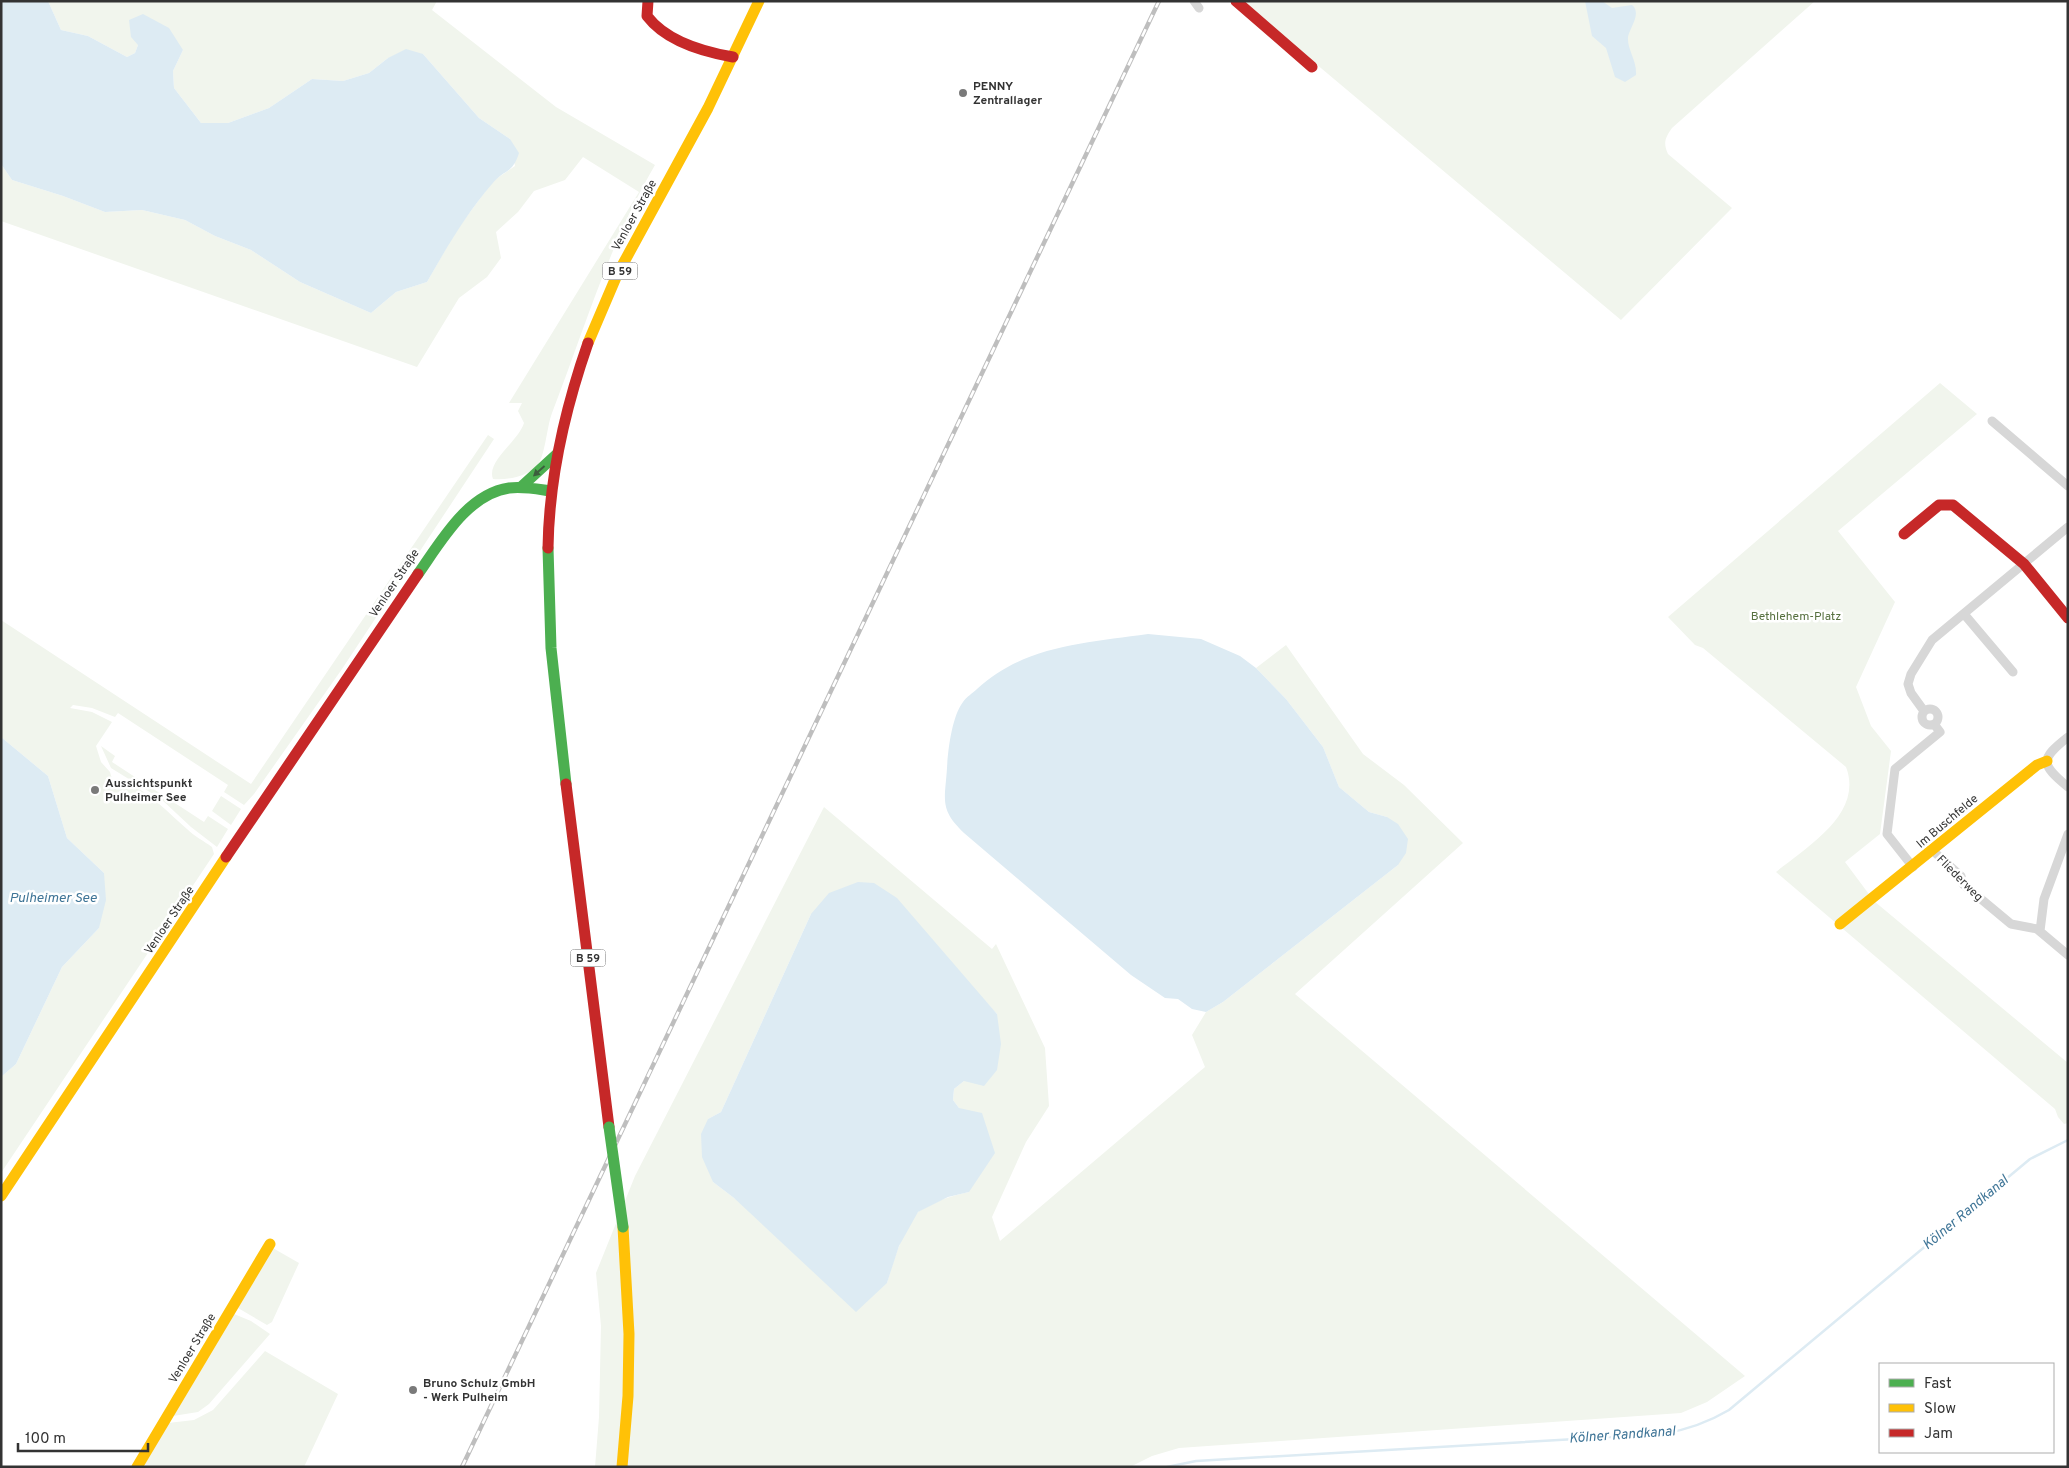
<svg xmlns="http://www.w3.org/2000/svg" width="2069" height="1468" font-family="Overpass,sans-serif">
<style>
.green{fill:#f1f5ed;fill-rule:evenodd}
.water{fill:#ddebf3}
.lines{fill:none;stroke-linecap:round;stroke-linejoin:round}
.stream{stroke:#ddebf3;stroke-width:2.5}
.street{stroke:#d7d7d7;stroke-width:9}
.fast{stroke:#4caf50;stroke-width:11}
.slow{stroke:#ffc107;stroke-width:11}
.jam{stroke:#c62828;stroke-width:11}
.rail-casing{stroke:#bebebe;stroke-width:4.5}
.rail{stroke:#fff;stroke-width:2.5;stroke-dasharray:8;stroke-linecap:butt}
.fast-bridge{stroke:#4caf50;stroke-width:11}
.oneway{fill:#3c5e3d}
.poi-dot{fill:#7a7a7a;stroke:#fff;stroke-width:2}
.labels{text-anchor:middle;stroke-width:5;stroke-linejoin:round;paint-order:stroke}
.shield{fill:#fff;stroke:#707070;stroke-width:1}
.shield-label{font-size:11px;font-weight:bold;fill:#333}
.poi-label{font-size:12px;font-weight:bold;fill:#333;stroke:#fff;text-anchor:start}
.street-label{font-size:12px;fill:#333;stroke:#fff}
.park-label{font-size:12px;fill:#56703f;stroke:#fff}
.water-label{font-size:14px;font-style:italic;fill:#3f7597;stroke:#fff}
</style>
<rect width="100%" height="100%" fill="#fff"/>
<path class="green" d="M 48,1 L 437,1 L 432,10 L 556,107 L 655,165 C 610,242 584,330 552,413 C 547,426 545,456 538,464 C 527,477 509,480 493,479 C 486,461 518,442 524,423 L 518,411 L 522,403 L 509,403 L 639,192 L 583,157 L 565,180 L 534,191 L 518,212 L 496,232 L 501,258 L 487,277 L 459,298 L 417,367 L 1,221 L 1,164 L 12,180 L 63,196 L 105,212 L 142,210 L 185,220 L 215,236 L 251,250 L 300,282 L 371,313 L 396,292 L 427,282 L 456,231 L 493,181 L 515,166 L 510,139 L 479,118 L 423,54 L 388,58 L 369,73 L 343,81 L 312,79 L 269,108 L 228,123 L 201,123 L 174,88 L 173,71 L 183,50 L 138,45 L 135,53 L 127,57 L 88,36 L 61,30 Z
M 1241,1 L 1815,1 L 1672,128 C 1665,138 1663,143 1668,154 L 1732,208 L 1621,320 Z
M 1940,383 L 1977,414 L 1838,531 L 1895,602 L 1856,687 L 1871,726 L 1891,751 L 1880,834 L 1845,862 L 1874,901 L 2068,1063 L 2068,1123 L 2064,1124 L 2058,1117 L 2055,1109 L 1776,872 C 1806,847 1864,814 1846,767 L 1703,648 L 1695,645 L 1668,617 Z
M 488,435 L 494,439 L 342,669 L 254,794 L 244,805 L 224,792 L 228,785 L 118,713 L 115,717 L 92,708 L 73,705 L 70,708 L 92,712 L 112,722 L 96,746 L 101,762 L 110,772 L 112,779 C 142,783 165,810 187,829 C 194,836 204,841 212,847 L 214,854 L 1,1173 L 1,1077 L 16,1064 L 62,967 L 99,928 L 104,873 L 67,838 L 48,776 L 1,737 L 1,620 L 251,784 Z
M 1286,645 L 1363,754 L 1404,785 L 1463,843 L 1295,994 L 1745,1376 L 1707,1402 L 1681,1413 L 1179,1448 L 1152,1456 L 1130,1467 L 595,1467 L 599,1417 L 601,1326 L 596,1273 L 635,1176 L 824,807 L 992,949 L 996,944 L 1045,1048 L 1049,1106 L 1026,1142 L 992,1217 L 1000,1241 L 1205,1067 L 1192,1035 L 1206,1012 L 1223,1002 L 1398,865 L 1387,817 L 1369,812 L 1339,787 L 1323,747 L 1286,699 L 1256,668 ZM 811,914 L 964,978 L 997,1014 L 964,1081 L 954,1089 L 953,1100 L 959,1108 L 969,1192 C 952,1196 932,1201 918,1212 C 905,1223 892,1266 887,1283 L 734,1198 L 713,1182 L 708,1119 L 721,1112 Z
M 101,746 L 115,756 L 112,762 L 204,822 L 208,816 L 228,829 L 217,847 L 191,827 L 161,799 L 111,768 Z
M 221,796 L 241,809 L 231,825 L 212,811 Z
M 271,1247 L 299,1263 L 272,1322 L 267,1325 L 238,1308 Z
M 234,1314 L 251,1321 L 270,1334 L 209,1404 L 198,1412 L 173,1416 Z
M 265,1351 L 338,1394 L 304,1467 L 143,1467 L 168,1423 L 194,1420 L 213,1410 Z"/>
<path class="water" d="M 1,1 L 48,1 L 61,30 L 88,36 L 127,57 L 135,53 L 138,45 L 131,37 L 129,20 L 143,14 L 169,28 L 183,50 L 173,71 L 174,88 L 201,123 L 228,123 L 269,108 L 312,79 L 343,81 L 369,73 L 388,58 L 406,49 L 423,54 L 479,118 L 510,139 L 519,153 C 512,175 504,169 492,184 C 466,214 447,247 427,282 L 396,292 L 371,313 L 300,282 L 251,250 L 215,236 L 185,220 L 142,210 L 105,212 L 63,196 L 12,180 L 1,164 Z
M 1585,1 L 1602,1 L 1612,8 L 1632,5 C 1642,13 1630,27 1628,37 C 1627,50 1637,60 1636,75 L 1625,82 L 1615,77 L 1606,48 L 1592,36 Z
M 1148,634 L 1201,639 L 1240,656 L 1256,668 L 1286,699 L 1323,747 L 1339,787 L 1369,812 L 1387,817 L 1398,824 L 1408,839 L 1406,853 L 1398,865 L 1223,1002 L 1206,1012 L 1192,1009 L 1178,999 L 1165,998 L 1131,975 L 964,833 C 939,809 945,800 947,768 C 948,750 952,716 963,702 C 966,697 973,693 977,689 C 1025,645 1086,643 1148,634 Z
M 1,737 L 48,776 L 67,838 L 104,873 L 106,900 L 99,928 L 62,967 L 16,1064 L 1,1077 Z
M 858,882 L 874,883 L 897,898 L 997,1014 L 1001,1044 L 997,1070 L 984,1086 L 964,1081 L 954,1089 L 953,1100 L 959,1108 L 982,1113 L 995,1153 L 969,1192 L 948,1197 L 918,1212 L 899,1246 L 887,1283 L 856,1312 L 734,1198 L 713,1182 L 702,1157 L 701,1134 L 708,1119 L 721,1112 L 811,914 L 829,893 Z"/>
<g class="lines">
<path class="stream" d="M 1167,1467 L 1196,1461 L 1662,1434 C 1687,1430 1707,1423 1729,1410 L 2030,1159 L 2068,1140"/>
<path class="street" d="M 1194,1 L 1199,8
M 1992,421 L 2068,486
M 1964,614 L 2013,672
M1922 717a8 8 0 1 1 16 0a8 8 0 1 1-16 0Z
M 1924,711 L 1911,693 L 1908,684 L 1911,674 L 1932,640 L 2068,527
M 2068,737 C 2040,759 2040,764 2068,787
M 1932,850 L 1961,876 L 1963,884 L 2011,924 L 2037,929 L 2068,955
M 1913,867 L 1887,834 L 1895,769 L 1940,732 L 1934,724
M 2040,931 L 2044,899 L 2068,834"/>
<path class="fast" d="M 521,487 L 557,454
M 548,548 L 551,648 L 566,784
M 418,574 C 440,543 467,494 509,488 C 523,486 537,489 551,491"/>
<path class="slow" d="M 588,343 L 617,275 L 708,108 L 759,1
M 1840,924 L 2037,765 L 2047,761
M 1,1196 L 226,857
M 137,1467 L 270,1244
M 622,1467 L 628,1396 L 629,1334 L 623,1227"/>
<path class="jam" d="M 648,1 L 647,16 C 666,41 704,52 733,57
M 1236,1 L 1312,67
M 1904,534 L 1939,505 L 1953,505 L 2024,564 L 2068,618
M 548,548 C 549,478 565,409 588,343
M 566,784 L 609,1127
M 226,857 L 418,574"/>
<g class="rail-casing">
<path id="rail" d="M 462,1467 L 1159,1"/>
</g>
<use href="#rail" class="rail"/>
<path class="fast-bridge" d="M 609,1127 L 623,1227"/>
</g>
<defs><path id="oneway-solid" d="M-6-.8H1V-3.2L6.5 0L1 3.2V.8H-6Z" transform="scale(1.25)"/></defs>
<use class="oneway" href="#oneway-solid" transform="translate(539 471) rotate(138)"/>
<g class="poi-dot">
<circle cx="963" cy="93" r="5"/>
<circle cx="95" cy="790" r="5"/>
<circle cx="413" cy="1390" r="5"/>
</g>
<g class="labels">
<g class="shield">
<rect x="602.5" y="262.5" width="35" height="17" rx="4"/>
<rect x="570.5" y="949.5" width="35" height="17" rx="4"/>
</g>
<g class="shield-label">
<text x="620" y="275">B 59</text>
<text x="588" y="962">B 59</text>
</g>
<g class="poi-label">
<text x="973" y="90">PENNY<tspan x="973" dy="14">Zentrallager</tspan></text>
<text x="105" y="787">Aussichtspunkt<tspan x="105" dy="14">Pulheimer See</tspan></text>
<text x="423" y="1387">Bruno Schulz GmbH<tspan x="423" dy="14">- Werk Pulheim</tspan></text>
</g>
<g class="street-label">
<text transform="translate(634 215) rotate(-61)" y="4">Venloer Straße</text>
<text transform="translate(394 583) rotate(-56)" y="4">Venloer Straße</text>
<text transform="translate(1947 821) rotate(-40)" y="4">Im Buschfelde</text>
<text transform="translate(1960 878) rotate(45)" y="4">Fliederweg</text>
<text transform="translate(169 920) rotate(-56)" y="4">Venloer Straße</text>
<text transform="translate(192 1348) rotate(-59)" y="4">Venloer Straße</text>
</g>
<g class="park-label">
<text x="1796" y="620">Bethlehem-Platz</text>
</g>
<g class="water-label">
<text x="53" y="902">Pulheimer See</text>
<text transform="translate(1965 1212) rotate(-40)" y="5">Kölner Randkanal</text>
<text transform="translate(1622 1434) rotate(-4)" y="5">Kölner Randkanal</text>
</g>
</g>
<rect width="2069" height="1468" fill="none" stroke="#333333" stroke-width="5"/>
<rect x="1879" y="1363" width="175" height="90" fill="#ffffff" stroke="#adadad"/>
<rect x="1889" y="1379" width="25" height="8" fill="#4caf50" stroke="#adadad"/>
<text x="1924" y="1388" font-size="15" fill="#333333">Fast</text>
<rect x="1889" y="1404" width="25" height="8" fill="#ffc107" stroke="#adadad"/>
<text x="1924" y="1413" font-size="15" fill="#333333">Slow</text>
<rect x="1889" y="1429" width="25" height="8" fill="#c62828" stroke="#adadad"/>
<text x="1924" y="1438" font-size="15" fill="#333333">Jam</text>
<path d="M18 1443v8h130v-8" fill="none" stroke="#333333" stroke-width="2.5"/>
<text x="25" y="1443" font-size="15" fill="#333333" stroke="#ffffff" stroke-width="4" paint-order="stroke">100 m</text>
</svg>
